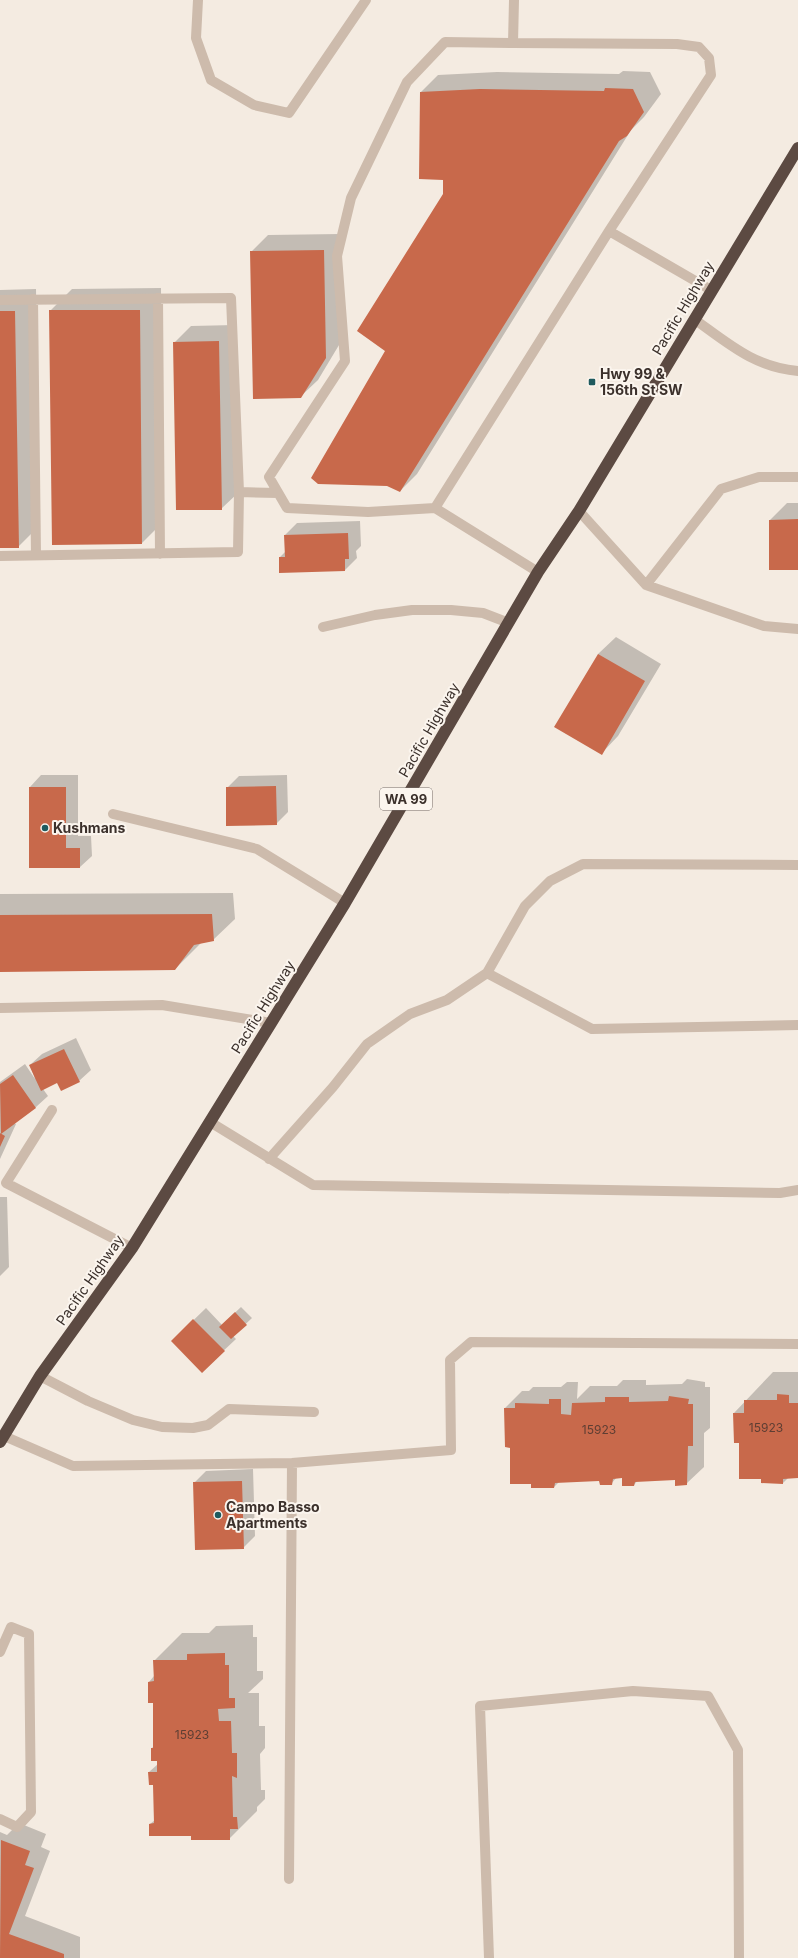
<svg xmlns="http://www.w3.org/2000/svg" width="798" height="1958" font-family="Inter,sans-serif">
<style>
.shadow{fill:#0003}
.building{fill:#c8694b}
.lines{fill:none;stroke-linecap:round;stroke-linejoin:round}
.minor{stroke:#cdbbac;stroke-width:10}
.highway{stroke:#5c4a42;stroke-width:12}
.poi-dot{fill:#1f5a5e;stroke:#fbf5ee;stroke-width:1.5}
.labels{text-anchor:middle;stroke-width:4;stroke-linejoin:round;paint-order:stroke}
.number-label{font-size:12px;fill:#5e3e33}
.shield{fill:#fbf5ee;stroke:#756b66;stroke-width:1}
.shield-label{font-size:13px;font-weight:bold;fill:#3b302b}
.street-label{font-size:14px;fill:#3b302b;stroke:#fbf5ee}
.poi-label{font-size:14px;font-weight:bold;fill:#3b302b;stroke:#fbf5ee;text-anchor:start}
</style>
<rect width="100%" height="100%" fill="#f4ebe1"/>
<path class="shadow" d="M 623,71 L 650,72 L 661,94 L 644,117 L 631,130 L 417,474 L 400,491 L 386,350 L 444,194 L 444,179 L 420,178 L 421,92 L 438,75 L 497,72 L 619,74 Z
M 340,234 L 342,340 L 318,380 L 300,397 L 251,252 L 268,235 Z
M 161,288 L 163,522 L 142,543 L 50,311 L 72,289 Z
M 36,289 L 40,525 L 18,547 L 0,547 L 0,290 Z
M 235,325 L 239,492 L 221,509 L 174,343 L 191,326 Z
M 787,503 L 798,503 L 798,569 L 770,520 Z
M 360,521 L 361,546 L 356,551 L 357,558 L 345,570 L 280,572 L 280,557 L 286,551 L 285,535 L 297,523 Z
M 616,637 L 661,664 L 618,736 L 601,754 L 598,654 Z
M 41,775 L 78,775 L 78,836 L 91,836 L 92,856 L 80,867 L 30,867 L 30,787 Z
M 287,775 L 288,812 L 276,824 L 227,788 L 239,776 Z
M 233,893 L 235,919 L 213,940 L 201,943 L 175,969 L 0,971 L 0,894 Z
M 76,1038 L 91,1070 L 79,1081 L 58,1082 L 43,1089 L 48,1096 L 36,1107 L 14,1123 L 16,1124 L 0,1159 L 0,1082 L 25,1064 L 35,1079 L 30,1065 L 42,1054 Z
M 0,1197 L 7,1197 L 9,1267 L 0,1276 Z
M 241,1307 L 252,1318 L 233,1336 L 236,1339 L 202,1371 L 172,1341 L 206,1308 L 222,1325 Z
M 773,1372 L 798,1372 L 798,1477 L 788,1478 L 783,1483 L 762,1478 L 740,1442 L 734,1413 Z
M 687,1379 L 705,1382 L 705,1387 L 710,1387 L 710,1428 L 704,1433 L 704,1467 L 686,1484 L 676,1479 L 638,1480 L 634,1485 L 623,1477 L 617,1477 L 611,1484 L 600,1480 L 559,1482 L 554,1487 L 532,1483 L 511,1447 L 505,1408 L 522,1391 L 529,1391 L 533,1387 L 561,1387 L 567,1382 L 578,1382 L 577,1399 L 590,1386 L 617,1386 L 623,1380 L 646,1380 L 646,1385 L 682,1384 Z
M 253,1469 L 255,1536 L 243,1548 L 194,1483 L 206,1471 Z
M 253,1625 L 253,1637 L 257,1637 L 257,1671 L 263,1671 L 263,1679 L 248,1693 L 259,1693 L 259,1726 L 265,1726 L 265,1748 L 260,1754 L 261,1790 L 265,1790 L 265,1799 L 257,1807 L 257,1811 L 229,1839 L 192,1835 L 150,1824 L 155,1820 L 154,1784 L 149,1772 L 158,1764 L 158,1760 L 152,1748 L 154,1746 L 154,1702 L 149,1682 L 154,1676 L 154,1661 L 182,1633 L 209,1633 L 216,1626 Z
M 19,1823 L 46,1834 L 41,1847 L 50,1851 L 25,1916 L 80,1937 L 80,1958 L 0,1958 L 0,1832 L 7,1835 Z"/>
<path class="building" d="M 605,88 L 633,89 L 644,112 L 627,136 L 619,141 L 400,492 L 387,486 L 318,484 L 311,478 L 385,351 L 357,331 L 443,194 L 443,180 L 419,179 L 420,92 L 480,89 L 604,91 Z
M 324,250 L 326,358 L 301,398 L 253,399 L 250,251 Z
M 49,310 L 140,310 L 142,544 L 52,545 Z
M 0,311 L 15,311 L 19,548 L 0,548 Z
M 219,341 L 222,510 L 176,510 L 173,342 Z
M 798,519 L 798,570 L 769,570 L 769,520 Z
M 348,533 L 349,559 L 345,559 L 345,571 L 279,573 L 279,557 L 285,557 L 284,535 Z
M 598,654 L 645,681 L 602,755 L 554,727 Z
M 276,786 L 277,825 L 226,826 L 226,787 Z
M 29,787 L 66,787 L 66,848 L 80,848 L 80,868 L 29,868 Z
M 212,914 L 214,941 L 194,945 L 175,970 L 0,972 L 0,915 Z
M 64,1049 L 80,1082 L 61,1091 L 57,1083 L 41,1091 L 29,1065 Z
M 13,1075 L 36,1108 L 1,1134 L 0,1084 Z
M 0,1133 L 5,1136 L 0,1147 Z
M 235,1312 L 247,1325 L 231,1339 L 219,1327 Z
M 193,1319 L 225,1351 L 202,1373 L 171,1341 Z
M 777,1394 L 789,1395 L 789,1403 L 798,1403 L 798,1478 L 783,1479 L 783,1484 L 761,1483 L 761,1479 L 739,1479 L 739,1443 L 734,1443 L 733,1413 L 744,1413 L 744,1400 L 777,1400 Z
M 669,1396 L 689,1399 L 688,1404 L 693,1404 L 693,1446 L 688,1446 L 687,1485 L 675,1486 L 675,1480 L 635,1482 L 634,1486 L 622,1486 L 622,1478 L 613,1479 L 612,1485 L 600,1485 L 599,1481 L 555,1483 L 554,1488 L 531,1488 L 531,1484 L 510,1484 L 510,1448 L 505,1447 L 504,1408 L 515,1408 L 515,1403 L 549,1404 L 549,1399 L 561,1399 L 561,1414 L 571,1415 L 572,1403 L 605,1402 L 605,1397 L 629,1397 L 629,1402 L 668,1401 Z
M 242,1481 L 244,1549 L 195,1550 L 193,1482 Z
M 225,1653 L 225,1665 L 229,1665 L 229,1698 L 235,1698 L 235,1708 L 218,1709 L 219,1721 L 231,1721 L 232,1753 L 237,1753 L 237,1778 L 232,1776 L 233,1817 L 237,1817 L 238,1829 L 230,1829 L 230,1840 L 191,1840 L 191,1836 L 149,1836 L 149,1824 L 154,1823 L 153,1785 L 149,1785 L 148,1772 L 157,1772 L 157,1761 L 151,1761 L 151,1748 L 153,1748 L 153,1703 L 148,1703 L 148,1682 L 154,1681 L 153,1660 L 187,1660 L 187,1654 Z
M 1,1840 L 30,1851 L 25,1865 L 34,1868 L 9,1934 L 64,1954 L 64,1958 L 0,1958 Z"/>
<g class="lines">
<path class="minor" d="M 198,0 L 196,38 L 211,80 L 254,105 L 289,113 L 366,0
M 513,43 L 677,44 L 699,47 L 709,58 L 711,75 L 609,231 L 435,508 L 368,512 L 287,508 L 269,477 L 345,361 L 337,256 L 351,198 L 407,82 L 445,42 L 513,43 L 514,0
M 609,231 L 711,290
M 158,298 L 160,554
M 33,299 L 36,555
M 0,300 L 231,298 L 239,492 L 238,552 L 0,556
M 694,319 C 729,344 754,367 798,371
M 239,492 L 278,493
M 435,508 L 538,572
M 579,511 L 646,585 L 764,626 L 798,629
M 646,585 L 721,489 L 759,477 L 798,477
M 323,627 L 375,615 L 412,610 L 451,610 L 483,613 L 509,623
M 113,814 L 257,849 L 345,903
M 487,973 L 592,1029 L 798,1025
M 0,1008 L 162,1005 L 271,1023
M 52,1110 L 6,1183 L 132,1248
M 210,1122 L 313,1185 L 780,1193 L 798,1190
M 269,1159 L 333,1087 L 367,1044 L 410,1014 L 447,1000 L 487,973 L 525,906 L 550,881 L 583,864 L 798,865
M 40,1376 L 88,1401 L 133,1420 L 162,1427 L 193,1428 L 208,1425 L 229,1409 L 314,1412
M 4,1436 L 73,1466 L 292,1463 L 451,1450 L 450,1360 L 471,1342 L 798,1344
M 0,1652 L 11,1627 L 29,1634 L 31,1812 L 17,1827 L 0,1819
M 289,1879 L 292,1463
M 489,1958 L 480,1706 L 633,1691 L 708,1696 L 738,1750 L 739,1958"/>
<path class="highway" d="M 0,1442 L 40,1376 L 132,1248 L 271,1023 L 345,903 L 538,572 L 579,511 L 798,148"/>
</g>
<g class="poi-dot">
<rect x="588" y="378" width="8" height="8" rx="2"/>
<circle cx="45" cy="828" r="4"/>
<circle cx="218" cy="1515" r="4"/>
</g>
<g class="labels">
<g class="number-label">
<text x="766" y="1432">15923</text>
<text x="599" y="1434">15923</text>
<text x="192" y="1739">15923</text>
</g>
<rect class="shield" x="380" y="788" width="52" height="22" rx="3"/>
<g class="shield-label">
<text x="406" y="804">WA 99</text>
</g>
<g class="street-label">
<text transform="translate(683 308) rotate(-59)" y="5">Pacific Highway</text>
<text transform="translate(429 730) rotate(-60)" y="5">Pacific Highway</text>
<text transform="translate(263 1007) rotate(-58)" y="5">Pacific Highway</text>
<text transform="translate(90 1280) rotate(-55)" y="5">Pacific Highway</text>
</g>
<g class="poi-label">
<text x="600" y="379">Hwy 99 &amp;<tspan x="600" dy="16">156th St SW</tspan></text>
<text x="53" y="833">Kushmans</text>
<text x="226" y="1512">Campo Basso<tspan x="226" dy="16">Apartments</tspan></text>
</g>
</g>
</svg>
